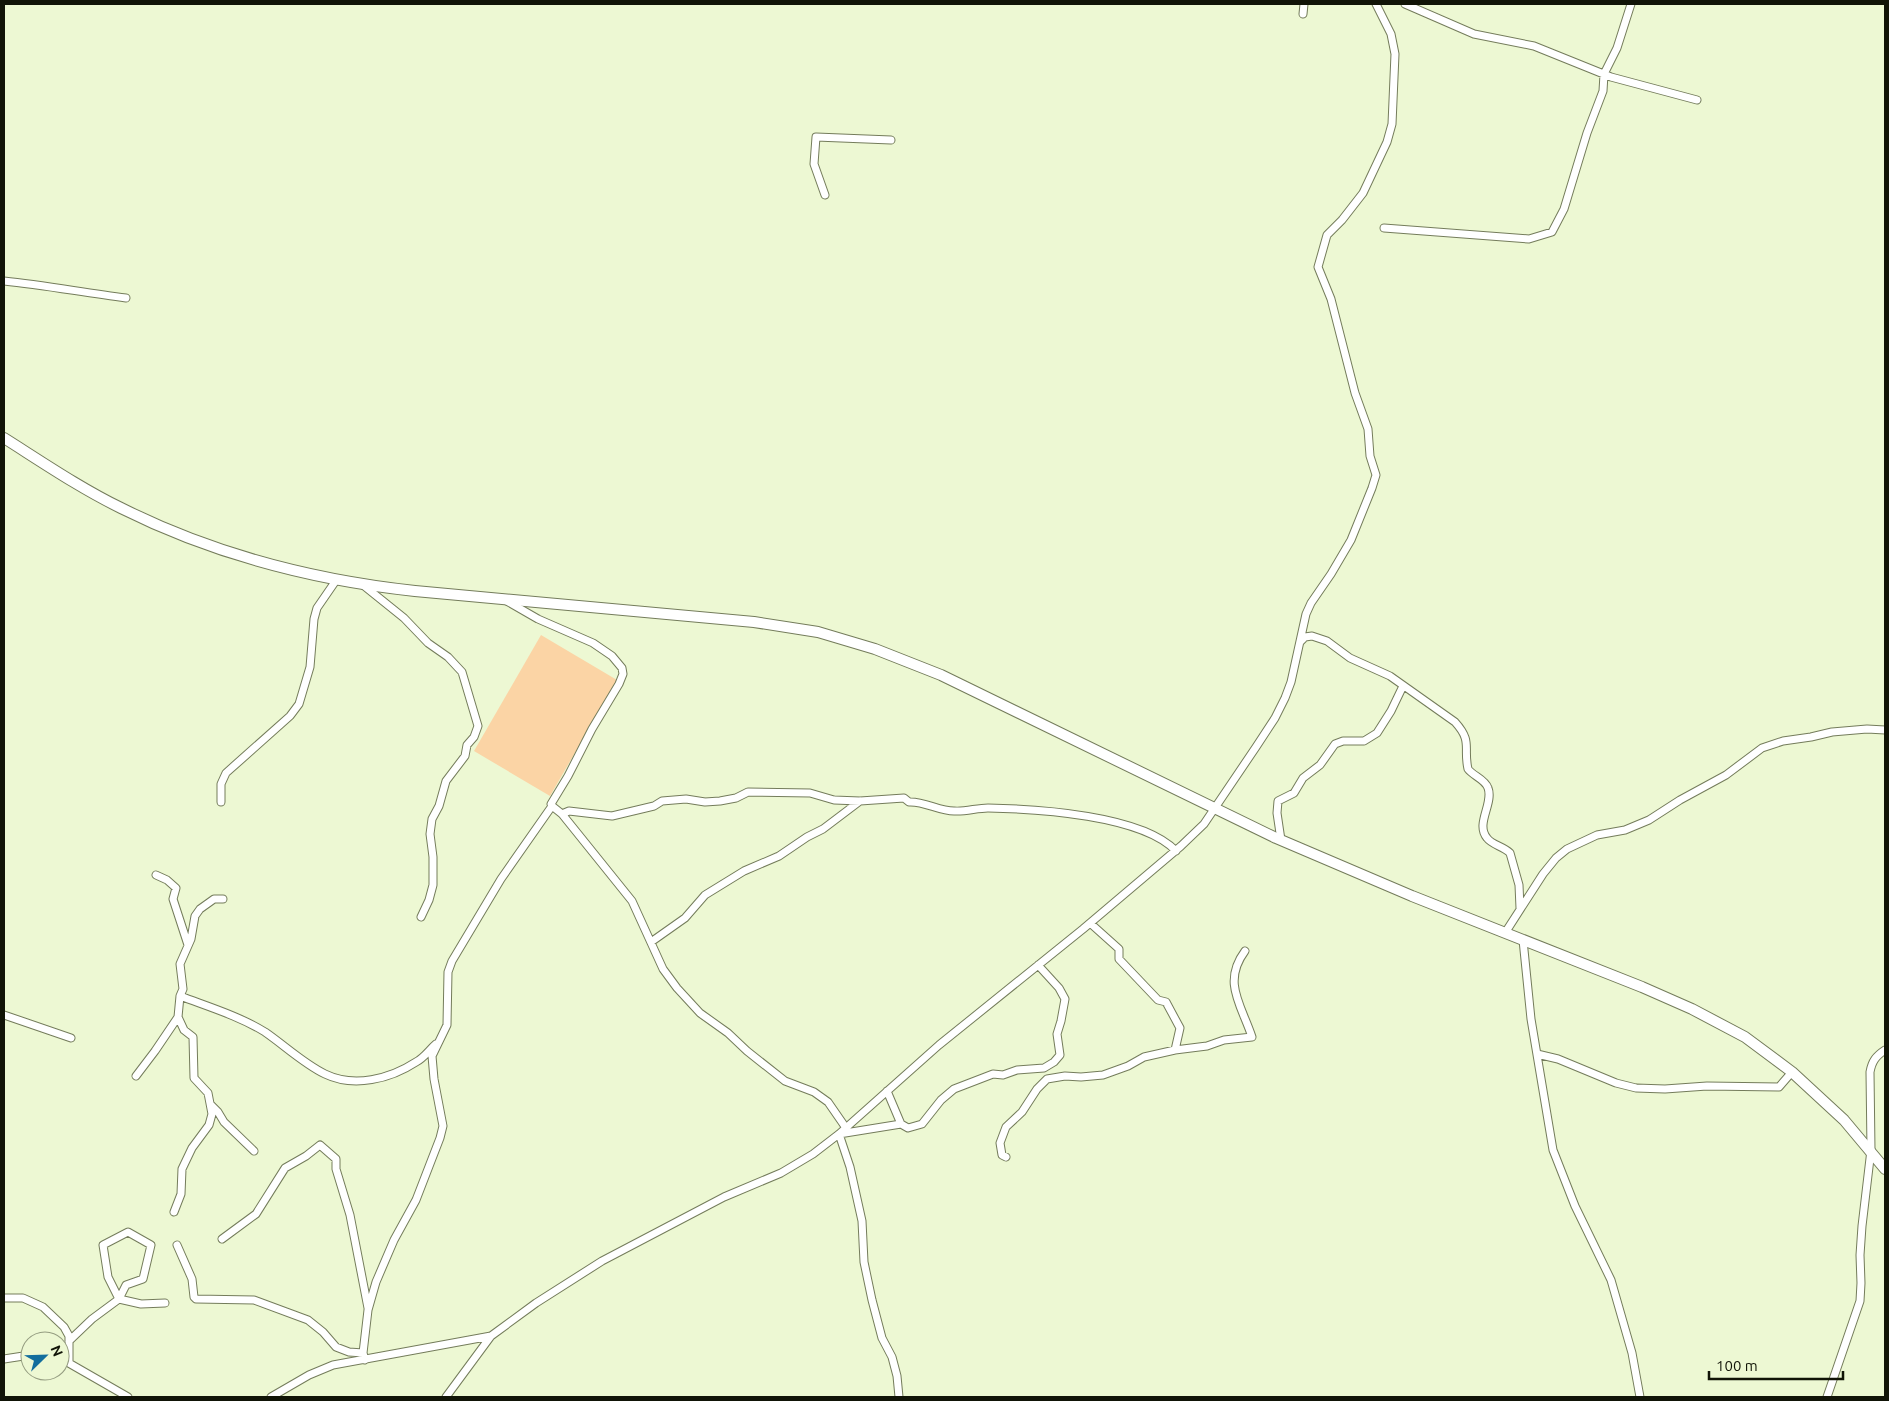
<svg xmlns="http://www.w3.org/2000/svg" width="1889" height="1401" font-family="Ubuntu,sans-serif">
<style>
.green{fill:#fbd4a5}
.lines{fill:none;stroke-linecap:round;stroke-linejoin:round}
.minor-casing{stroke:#747c5b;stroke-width:9}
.secondary-casing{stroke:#747c5b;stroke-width:12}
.minor{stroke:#fff;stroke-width:7}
.secondary{stroke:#fff;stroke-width:10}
</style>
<rect width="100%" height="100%" fill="#edf8d3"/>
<path class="green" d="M 541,635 L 617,680 L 550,796 L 474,751 Z"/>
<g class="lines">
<g class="minor-casing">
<path id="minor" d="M 1405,4 L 1474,34 L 1534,46 L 1611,77 L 1697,100
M 1303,14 L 1304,4
M 825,195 L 814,164 L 816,137 L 891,140
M 1384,228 L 1529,239 L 1552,232 L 1564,209 L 1587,133 L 1603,91 L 1604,74 L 1617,48 L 1631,4
M 4,281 C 45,285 85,293 126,298
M 363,585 L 404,618 L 428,643 L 448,657 L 462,672 L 478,726 L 474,737 L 467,745 L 465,756 L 446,781 L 439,806 L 432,819 L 430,834 L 433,857 L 433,885 L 429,900 L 421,917
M 1301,641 L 1305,637 L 1312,636 L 1327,641 L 1350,658 L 1390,676 L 1455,722 C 1473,742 1463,747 1468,769 C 1473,776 1485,779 1488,788 C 1494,803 1475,824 1487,838 C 1492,845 1503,846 1510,853 L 1519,885 L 1520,908
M 221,802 L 221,784 L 226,773 L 290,716 L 299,704 L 310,667 L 314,619 L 317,608 L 337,579
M 552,806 L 562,814 L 632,901 L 663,969 L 677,988 L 700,1013 L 728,1033 L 747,1051 L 785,1081 L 814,1092 L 828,1102 L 846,1128
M 562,814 L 569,811 L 612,816 L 654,806 L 662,801 L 686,799 L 705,802 L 720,801 L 736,798 L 748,792 L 810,793 L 834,800 L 860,801 L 904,798 L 909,802 C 924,801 939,811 954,811 C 965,812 977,808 988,808 C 1037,809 1142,815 1176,851
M 1281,840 L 1277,813 L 1278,801 L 1294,793 L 1303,778 L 1320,765 L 1335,744 L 1343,741 L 1364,741 L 1377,733 L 1391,711 L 1403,686
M 156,875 L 167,880 L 176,888 L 173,899 L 188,945
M 1505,933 L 1543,874 L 1556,858 L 1567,849 L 1597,835 L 1625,830 L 1649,820 L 1680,800 L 1726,775 L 1762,748 L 1783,741 L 1811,737 L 1832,732 L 1867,729 L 1885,730
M 1523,940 L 1531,1019 L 1553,1150 L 1575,1206 L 1611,1280 L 1632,1353 L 1640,1397
M 651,942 L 685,918 L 705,895 L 744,871 L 779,856 L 807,837 L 823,829 L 860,801
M 180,996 L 183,989 L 180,964 L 191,939 L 195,916 L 200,909 L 214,899 L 223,899
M 4,1015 L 71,1038
M 1175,1050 L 1207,1046 L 1224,1040 L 1252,1037 C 1241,1004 1222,982 1245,951
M 1537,1054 L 1558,1059 L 1616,1083 L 1636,1088 L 1665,1089 L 1707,1086 L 1779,1087 L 1792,1072
M 136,1076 L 155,1051 L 178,1017 L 180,996 C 209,1007 239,1016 265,1032 C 284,1045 304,1064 325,1074 C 354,1088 390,1079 416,1062 C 424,1058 429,1050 436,1044
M 887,1091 L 901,1124 L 908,1128 L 922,1124 L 941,1100 L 954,1089 L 993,1074 L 1003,1075 L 1017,1070 L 1044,1068 L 1054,1062 L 1060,1055 L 1057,1034 L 1061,1021 L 1065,999 L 1059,988 L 1038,965
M 211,1105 L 218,1112 L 224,1122 L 254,1151
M 1006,1157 L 1002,1155 L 1000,1143 L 1006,1127 L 1022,1112 L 1037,1089 L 1047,1079 L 1065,1076 L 1081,1077 L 1103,1075 L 1128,1066 L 1144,1057 L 1175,1050 L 1180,1028 L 1166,1002 L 1158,1000 L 1119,959 L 1119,949 L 1090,923
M 174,1212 L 181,1194 L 182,1169 L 192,1148 L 209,1125 L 212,1114 L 208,1093 L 194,1078 L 193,1037 L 184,1030 L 178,1017
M 222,1239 L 256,1214 L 285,1168 L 306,1156 L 320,1145 L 336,1159 L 336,1169 L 350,1215 L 368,1308
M 177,1245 L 192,1279 L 194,1297 L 196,1299 L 254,1300 L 308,1320 L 323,1332 L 336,1347 L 349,1352 L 363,1353
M 4,1298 L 23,1298 L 43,1307 L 64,1327 L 69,1336 L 69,1363
M 69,1341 L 92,1319 L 119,1299 L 126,1285 L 143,1279 L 151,1245 L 128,1232 L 103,1245 L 108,1277 L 119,1299 L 141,1304 L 165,1303
M 60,1358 L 128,1397
M 4,1359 L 30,1355
M 365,1360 L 363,1353 L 368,1310 L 376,1282 L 394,1240 L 416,1200 L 440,1138 L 443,1126 L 434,1079 L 432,1056 L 447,1025 L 448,972 L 452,961 L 501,879 L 552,806 L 551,804 L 568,776 L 592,729 L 619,684 L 623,674 L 622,668 L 612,656 L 593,643 L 538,619 L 505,600
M 271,1397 L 309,1375 L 333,1365 L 491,1336
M 446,1397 L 491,1336 L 536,1303 L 602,1261 L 724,1197 L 781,1173 L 813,1154 L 839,1134 L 939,1045 L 1083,929 L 1181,846 L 1204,824 L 1256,747 L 1275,718 L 1285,698 L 1291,682 L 1306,614 L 1311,603 L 1331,574 L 1351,540 L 1372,488 L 1376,475 L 1370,456 L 1368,429 L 1355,393 L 1331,299 L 1318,267 L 1327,235 L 1342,220 L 1363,193 L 1387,142 L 1392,124 L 1395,54 L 1391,34 L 1376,4
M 899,1397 L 897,1376 L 892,1357 L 882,1338 L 872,1300 L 864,1262 L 862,1221 L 850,1167 L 839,1134 L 901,1124
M 1827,1397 L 1860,1301 L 1861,1283 L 1860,1255 L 1862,1226 L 1871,1150 L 1870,1072 C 1872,1061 1876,1056 1885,1050"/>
</g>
<g class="secondary-casing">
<path id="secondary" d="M 4,438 C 42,462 80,488 121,508 C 213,554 313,580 415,591 L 754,622 L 818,632 L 875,649 L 941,675 L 1276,838 L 1412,896 L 1642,987 L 1692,1009 L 1745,1037 L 1792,1072 L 1844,1120 L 1885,1169"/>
</g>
<use href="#minor" class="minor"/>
<use href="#secondary" class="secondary"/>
</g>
<rect width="1889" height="1401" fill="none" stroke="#111407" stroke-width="10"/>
<g transform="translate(45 1356) rotate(67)"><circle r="24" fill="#edf8d3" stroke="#959d81"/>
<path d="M0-4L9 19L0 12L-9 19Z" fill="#136e9d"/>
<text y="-8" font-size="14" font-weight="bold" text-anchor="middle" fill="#111407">N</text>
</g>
<path d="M1709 1371v8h134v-8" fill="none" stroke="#111407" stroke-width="2.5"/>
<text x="1716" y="1371" font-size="15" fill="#111407" stroke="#edf8d3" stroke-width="4" paint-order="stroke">100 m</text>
</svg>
